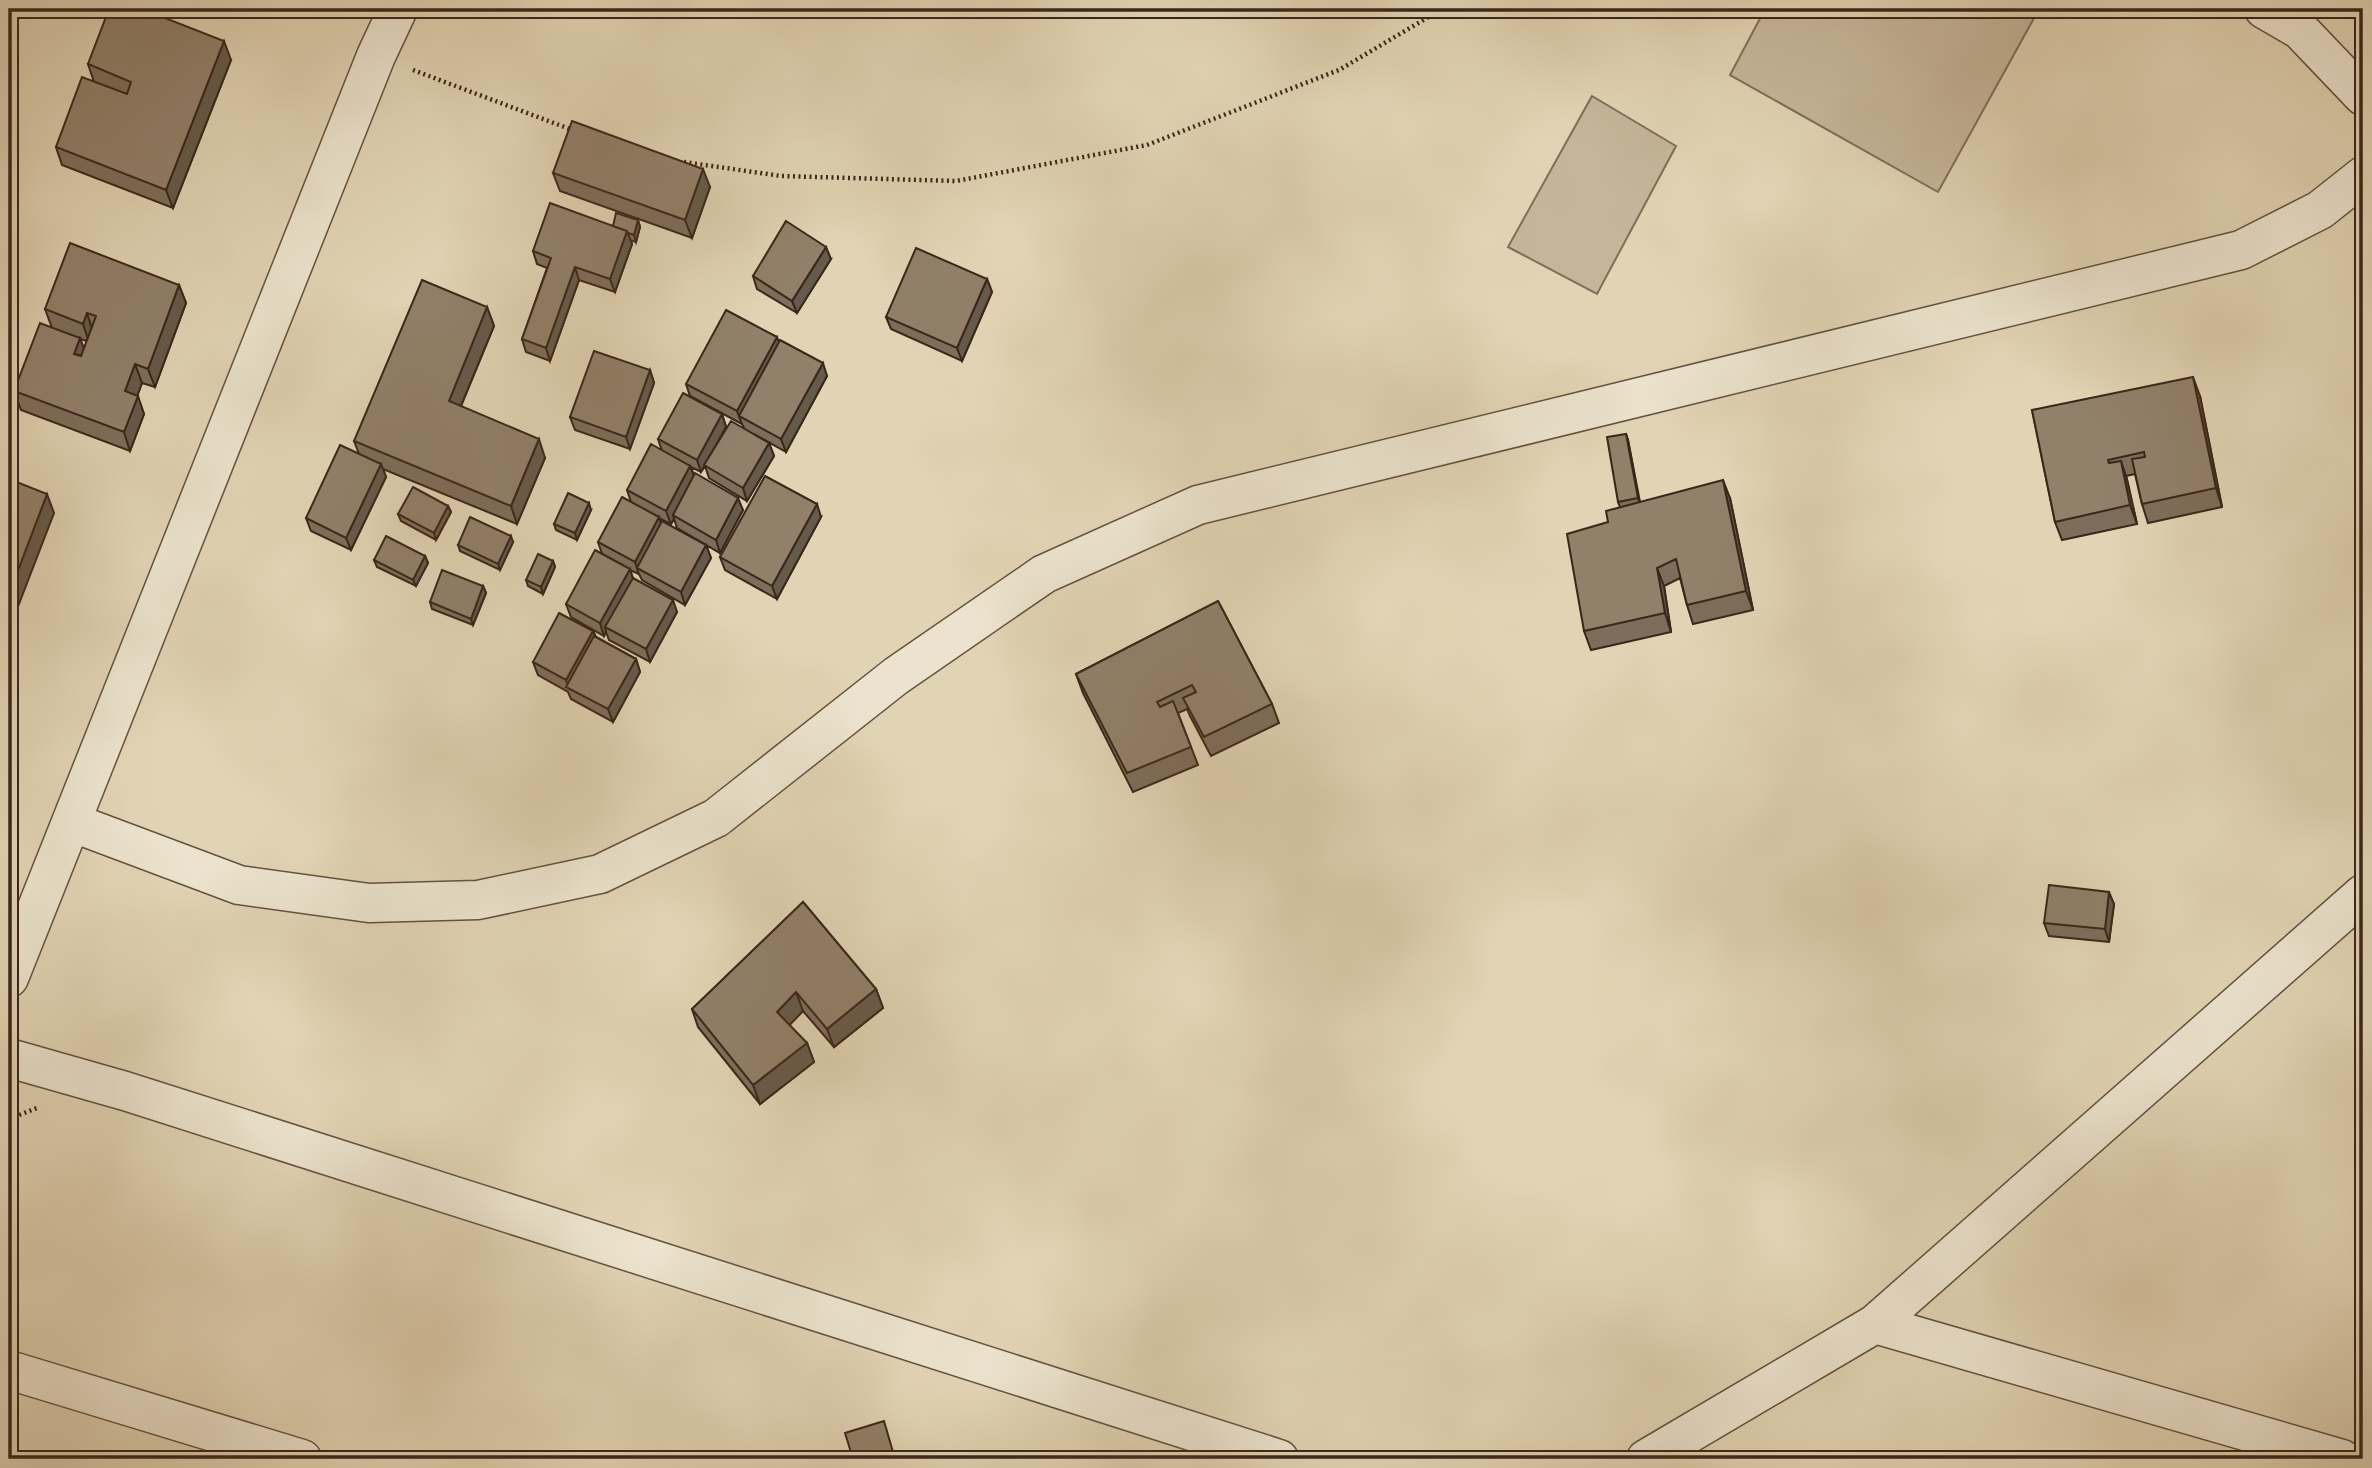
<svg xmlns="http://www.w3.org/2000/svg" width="2372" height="1468" font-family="'Old Standard TT',serif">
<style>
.green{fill:#c5b69a;stroke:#806e5a;stroke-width:2}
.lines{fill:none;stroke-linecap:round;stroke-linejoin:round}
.minor-casing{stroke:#645240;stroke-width:41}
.path{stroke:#3b261a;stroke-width:4.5;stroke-dasharray:2 3.5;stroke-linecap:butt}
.minor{stroke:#ece3ce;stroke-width:38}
.wall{fill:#7d6e5b;stroke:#3b261a;stroke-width:2;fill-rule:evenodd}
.shaded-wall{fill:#665a4a;stroke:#3b261a;stroke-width:2}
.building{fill:#91806a;stroke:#3b261a;stroke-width:2}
</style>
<rect width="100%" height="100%" fill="#e1d4b4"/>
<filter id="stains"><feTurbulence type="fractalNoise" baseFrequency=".00286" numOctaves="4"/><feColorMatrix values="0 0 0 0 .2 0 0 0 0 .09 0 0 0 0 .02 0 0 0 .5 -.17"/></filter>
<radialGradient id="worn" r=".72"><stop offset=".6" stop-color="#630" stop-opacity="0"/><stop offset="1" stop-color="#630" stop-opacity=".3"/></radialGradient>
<path class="green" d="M 1765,9 L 2039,9 L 1938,192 L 1730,75 Z
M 1592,96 L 1676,146 L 1597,294 L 1508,247 Z"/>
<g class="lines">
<g class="minor-casing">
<path id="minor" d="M 2264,9 L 2300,30 L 2363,96
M 71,822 L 239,885 L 369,903 L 478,900 L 600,874 L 716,818 L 896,676 L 1044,574 L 1198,505 L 2241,250 L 2320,210 L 2363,176
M 9,978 L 376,56 L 398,9
M 9,1058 L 125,1091 L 1279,1459
M 1875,1324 L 2342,1459
M 9,1370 L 302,1459
M 1646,1459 L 1875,1324 L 2363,894"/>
</g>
<path class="path" d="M 413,70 L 575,131
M 684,162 L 781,176 L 956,181 L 1147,145 L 1339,70 L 1442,9
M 9,1119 L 37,1108"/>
<use href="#minor" class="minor"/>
</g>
<path class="wall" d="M 231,60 L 173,208 L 62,165 L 56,147 L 94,82 L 88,64 Z
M 553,173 L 710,187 L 692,238 L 560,191 Z
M 638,220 L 640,227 L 636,242 L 630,240 L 632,244 L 615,292 L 579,280 L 550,361 L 526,352 L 522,339 L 547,268 L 537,264 L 533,251 L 613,226 Z
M 831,259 L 797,313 L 757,289 L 753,276 Z
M 987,279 L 992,292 L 962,361 L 891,329 L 886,317 Z
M 179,285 L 186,303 L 155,387 L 142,383 L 137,396 L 144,414 L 130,451 L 21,410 L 14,391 L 52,328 L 45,309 ZM 80,339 L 87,341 L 84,349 Z
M 487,307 L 494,326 L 461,406 L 545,458 L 517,524 L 383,469 L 386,477 L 351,550 L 311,531 L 306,518 L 359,454 L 354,441 Z
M 779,342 L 827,376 L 786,452 L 754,434 L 769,443 L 774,456 L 747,501 L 709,478 L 705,466 L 701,472 L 691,467 L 694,476 L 743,510 L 720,553 L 677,528 L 674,519 L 671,524 L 659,518 L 661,523 L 706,545 L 711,558 L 685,605 L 642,580 L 639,574 L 630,570 L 633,578 L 677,612 L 650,662 L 609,640 L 606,632 L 604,636 L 571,617 L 566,604 L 602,554 L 598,542 L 631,502 L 627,490 L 662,451 L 658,439 L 722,414 L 726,427 L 718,442 L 744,428 L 742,424 L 690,396 L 686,384 Z
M 650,370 L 654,383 L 630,449 L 575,430 L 570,417 Z
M 2200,396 L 2222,507 L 2148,523 L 2142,504 L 2135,474 L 2126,476 L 2137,524 L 2062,540 L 2055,522 L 2032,410 Z
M 1626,434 L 1628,440 L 1640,502 L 1730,498 L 1753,610 L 1693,624 L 1687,605 L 1680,578 L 1664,586 L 1671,632 L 1591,650 L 1584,631 L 1608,522 L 1620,507 L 1618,502 Z
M 448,506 L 451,512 L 436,540 L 401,521 L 398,514 Z
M 591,510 L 577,540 L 556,530 L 554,524 Z
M 821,517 L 777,599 L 725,570 L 720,557 Z
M 513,542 L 500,570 L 460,551 L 458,545 Z
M 425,556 L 428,563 L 416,586 L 377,567 L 374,560 Z
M 553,561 L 555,567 L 543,594 L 528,586 L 526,580 Z
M 483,586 L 486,593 L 473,625 L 432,609 L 430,602 Z
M 1218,601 L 1272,704 L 1279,723 L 1211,756 L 1190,716 L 1187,709 L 1178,713 L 1198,765 L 1133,792 L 1083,693 L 1076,674 Z
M 593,631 L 596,637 L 636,659 L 640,672 L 613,722 L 571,699 L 568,692 L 538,675 L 533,662 Z
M 803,902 L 876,989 L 883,1008 L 834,1047 L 803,1011 L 789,1025 L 807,1043 L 814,1062 L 760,1104 L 698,1027 L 692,1009 Z
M 2114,904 L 2109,942 L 2049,936 L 2044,923 Z"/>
<path class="shaded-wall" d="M 224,41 L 231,60 L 173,208 L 166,190 Z
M 703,169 L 710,187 L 692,238 L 685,220 Z
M 638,220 L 640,227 L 636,242 L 634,235 Z
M 627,231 L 632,244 L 615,292 L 610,279 Z
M 826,247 L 831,259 L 797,313 L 792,301 Z
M 575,267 L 579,280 L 550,361 L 546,348 Z
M 987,279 L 992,292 L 962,361 L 957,348 Z
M 179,285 L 186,303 L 155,387 L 148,369 Z
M 487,307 L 494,326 L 455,420 L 449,401 Z
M 87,313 L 93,332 L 89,342 L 83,324 Z
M 777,337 L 782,350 L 739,416 L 742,424 L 737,411 Z
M 80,338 L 87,357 L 74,354 Z
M 823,363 L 827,376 L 786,452 L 781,439 Z
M 135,364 L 142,383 L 132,410 L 125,391 Z
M 650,370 L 654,383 L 630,449 L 626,437 Z
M 2193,377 L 2200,396 L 2222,507 L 2216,488 Z
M 138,396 L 144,414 L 130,451 L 124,432 Z
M 722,414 L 726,427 L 701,472 L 697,460 Z
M 1626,434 L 1628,440 L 1640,505 L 1638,498 Z
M 539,439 L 545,458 L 517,524 L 511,506 Z
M 769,443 L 774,456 L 747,501 L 743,488 Z
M 2121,461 L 2127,479 L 2137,524 L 2130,505 Z
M 381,464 L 386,477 L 351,550 L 346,538 Z
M 690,466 L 695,479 L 673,515 L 674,519 L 671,524 L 666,511 Z
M 1723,480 L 1730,498 L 1753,610 L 1746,591 Z
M 47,494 L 54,513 L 9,630 L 9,594 Z
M 738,498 L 743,510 L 720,553 L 716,540 Z
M 589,503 L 591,510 L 577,540 L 575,533 Z
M 817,504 L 821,517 L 777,599 L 772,586 Z
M 448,506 L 451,512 L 436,540 L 434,533 Z
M 659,517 L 663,530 L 637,568 L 639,575 L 635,562 Z
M 511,536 L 513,542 L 500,570 L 498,564 Z
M 706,545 L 711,558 L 685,605 L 681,592 Z
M 425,556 L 428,563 L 416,586 L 413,580 Z
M 553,561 L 555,567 L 543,594 L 541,587 Z
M 1657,568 L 1664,586 L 1671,632 L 1665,613 Z
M 630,569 L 634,582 L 605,627 L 606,632 L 604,636 L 600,623 Z
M 483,586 L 486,593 L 473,625 L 471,619 Z
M 673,600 L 677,612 L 650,662 L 646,649 Z
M 593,631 L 598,643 L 569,688 L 566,680 Z
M 636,659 L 640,672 L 613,722 L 608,709 Z
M 2109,892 L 2114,904 L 2109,942 L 2105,929 Z
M 876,989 L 883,1008 L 834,1047 L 827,1029 Z
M 796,992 L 803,1011 L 784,1031 L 777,1012 Z
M 807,1043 L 814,1062 L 760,1104 L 753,1085 Z"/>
<path class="building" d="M 109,9 L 142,9 L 224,41 L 166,190 L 56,147 L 82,77 L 127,94 L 131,82 L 88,64 Z
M 572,121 L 703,169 L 685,220 L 553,173 Z
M 550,203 L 627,231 L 610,279 L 575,267 L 546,348 L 522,339 L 551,258 L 533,251 Z
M 616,213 L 638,220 L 634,235 L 628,233 L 627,231 L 613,226 Z
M 786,221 L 826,247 L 792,301 L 753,276 Z
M 70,243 L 179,285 L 148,369 L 135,364 L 125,391 L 138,396 L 124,432 L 14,391 L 40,323 L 80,338 L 74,354 L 81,356 L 96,316 L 87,313 L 83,324 L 45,309 Z
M 916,248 L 987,279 L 957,348 L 886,317 Z
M 422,280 L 487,307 L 449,401 L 539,439 L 511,506 L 354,441 Z
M 726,310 L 777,337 L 737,411 L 686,384 Z
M 780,340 L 823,363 L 781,439 L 739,416 Z
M 594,351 L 650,370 L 626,437 L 570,417 Z
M 2193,377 L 2216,488 L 2142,504 L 2132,459 L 2145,457 L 2144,452 L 2108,460 L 2109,463 L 2121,461 L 2130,505 L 2055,522 L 2032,410 Z
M 683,393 L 722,414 L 697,460 L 658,439 Z
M 731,421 L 769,443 L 743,488 L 704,465 Z
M 1626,434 L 1638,498 L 1618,502 L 1607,437 Z
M 651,444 L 690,466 L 666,511 L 627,490 Z
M 340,445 L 381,464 L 346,538 L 306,518 Z
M 695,473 L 738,498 L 716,540 L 673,515 Z
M 765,476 L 817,504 L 772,586 L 720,557 Z
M 9,479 L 47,494 L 9,594 Z
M 1723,480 L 1746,591 L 1687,605 L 1676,559 L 1657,568 L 1665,613 L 1584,631 L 1567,534 L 1608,522 L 1606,511 Z
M 413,487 L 448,506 L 434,533 L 398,514 Z
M 568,493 L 589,503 L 575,533 L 554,524 Z
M 622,497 L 659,517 L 635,562 L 598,542 Z
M 470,517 L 511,536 L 498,564 L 458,545 Z
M 662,521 L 706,545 L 681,592 L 637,568 Z
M 386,536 L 425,556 L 413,580 L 374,560 Z
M 595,550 L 630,569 L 600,623 L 566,604 Z
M 538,554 L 553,561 L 541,587 L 526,580 Z
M 442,570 L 483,586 L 471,619 L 430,602 Z
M 633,578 L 673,600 L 646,649 L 605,627 Z
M 1218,601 L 1272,704 L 1204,737 L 1183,698 L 1196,692 L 1192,685 L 1157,702 L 1160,707 L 1173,701 L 1191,747 L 1127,773 L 1076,674 Z
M 559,613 L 593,631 L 566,680 L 533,662 Z
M 594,636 L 636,659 L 608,709 L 566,687 Z
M 2049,885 L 2109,892 L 2105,929 L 2044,923 Z
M 803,902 L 876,989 L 827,1029 L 796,992 L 777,1012 L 807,1043 L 753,1085 L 692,1009 Z
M 884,1421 L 895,1459 L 853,1459 L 845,1433 Z"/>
<rect width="2372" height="1468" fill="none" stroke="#e1d4b4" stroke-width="35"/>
<rect x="10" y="10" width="2351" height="1447" fill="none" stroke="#3b261a" stroke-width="3.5"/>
<rect x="18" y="18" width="2337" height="1433" fill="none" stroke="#3b261a" stroke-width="2"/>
<rect width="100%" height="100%" filter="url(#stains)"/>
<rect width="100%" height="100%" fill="url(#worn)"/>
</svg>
